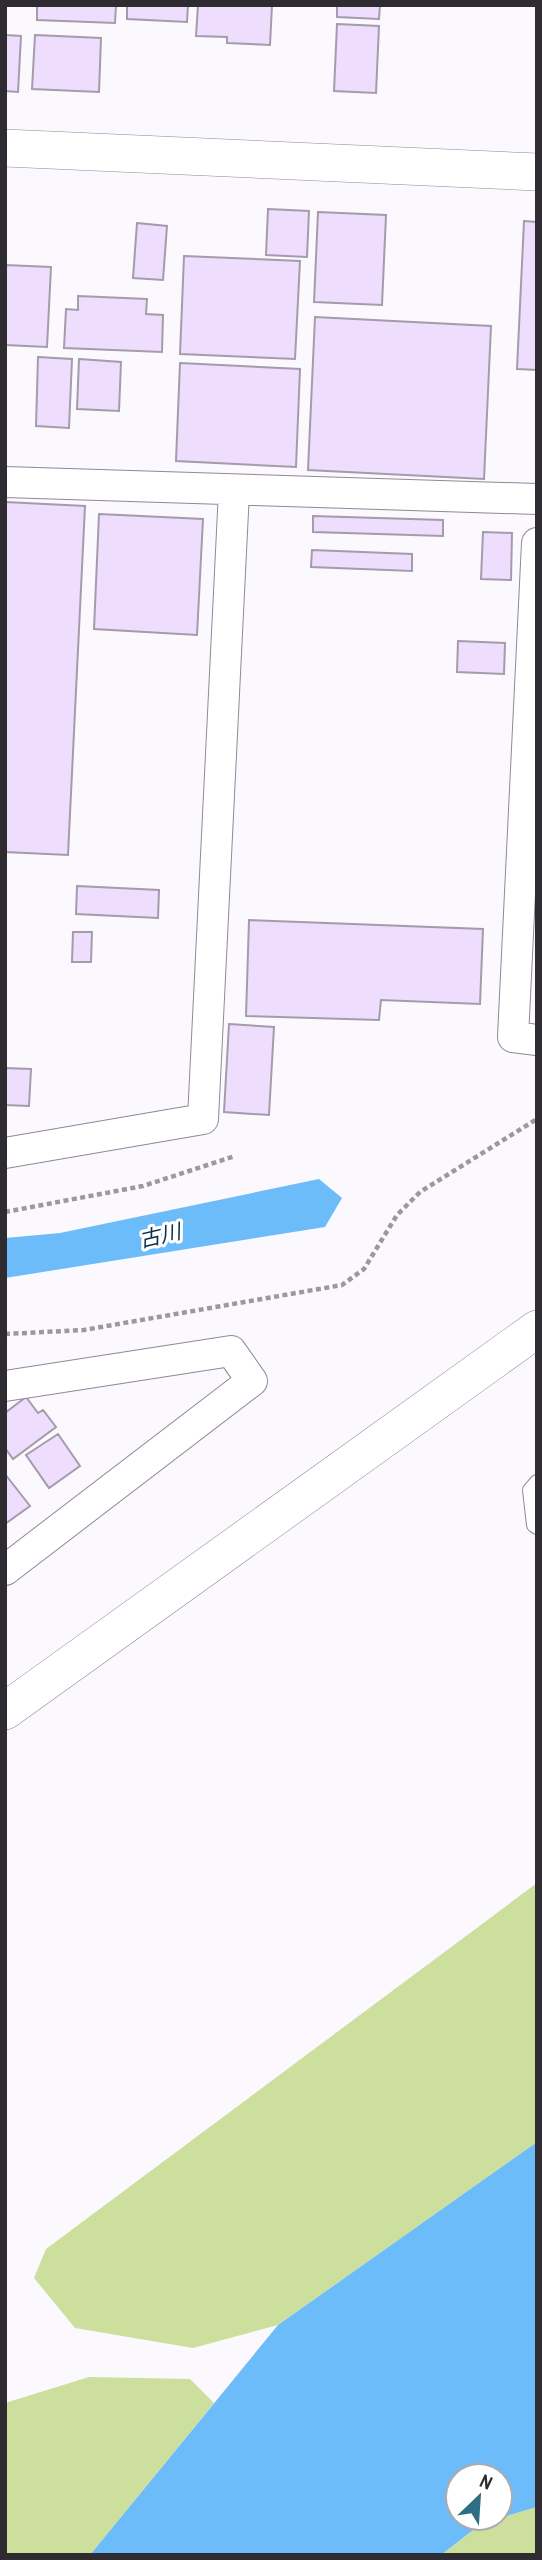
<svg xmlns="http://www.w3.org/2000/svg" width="542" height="2560" font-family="'Archivo Narrow','Noto Sans JP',sans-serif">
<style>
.green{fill:#ccdf9d}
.water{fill:#6dbcfa}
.building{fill:#efddfe;stroke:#a39caa;stroke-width:2}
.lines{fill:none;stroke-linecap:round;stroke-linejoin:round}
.service-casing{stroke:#908996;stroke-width:16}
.minor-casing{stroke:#908996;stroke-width:32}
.tertiary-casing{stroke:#908996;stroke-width:38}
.path{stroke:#9b989e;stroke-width:4.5;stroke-dasharray:5 3.5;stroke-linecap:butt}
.service{stroke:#fff;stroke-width:14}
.minor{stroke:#fff;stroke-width:30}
.tertiary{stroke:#fff;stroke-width:37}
.labels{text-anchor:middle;stroke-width:6;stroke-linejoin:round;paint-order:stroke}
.water-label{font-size:21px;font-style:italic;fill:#0d3049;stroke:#fff}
</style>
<rect width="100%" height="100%" fill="#fbf8fe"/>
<path class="green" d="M 537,1883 L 537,2142 L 278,2325 L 193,2348 L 75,2328 L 34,2278 L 46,2249 Z
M 89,2377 L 190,2379 L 214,2403 L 90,2555 L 5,2555 L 5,2403 Z
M 537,2507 L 537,2555 L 441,2555 L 482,2523 Z"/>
<path class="water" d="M 319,1179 L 342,1198 L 325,1227 L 5,1278 L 5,1238 L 60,1233 Z
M 537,2142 L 537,2507 L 500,2518 L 500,2476 L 458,2476 L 458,2518 L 500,2518 L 482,2523 L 441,2555 L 90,2555 L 278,2325 Z"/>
<path class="building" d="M 37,5 L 116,5 L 115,23 L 37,20 Z
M 127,5 L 188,5 L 187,22 L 127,19 Z
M 198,5 L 272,5 L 270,45 L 227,43 L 227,37 L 196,36 Z
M 337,5 L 380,5 L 379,19 L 337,17 Z
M 337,24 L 379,26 L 376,93 L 334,91 Z
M 5,35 L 21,36 L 18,92 L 5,91 Z
M 35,35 L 101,38 L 99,92 L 32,89 Z
M 268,209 L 309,211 L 307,257 L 266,255 Z
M 318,212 L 386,215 L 382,305 L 314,302 Z
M 524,221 L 537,222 L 537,370 L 517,369 Z
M 137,223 L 167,226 L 163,280 L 133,278 Z
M 184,256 L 300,261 L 295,359 L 180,354 Z
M 5,265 L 51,267 L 47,347 L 5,345 Z
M 78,296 L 147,299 L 146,314 L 163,315 L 162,352 L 64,348 L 66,309 L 78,310 Z
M 315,317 L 491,326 L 484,479 L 308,470 Z
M 38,357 L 72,359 L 69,428 L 36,426 Z
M 79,359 L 121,362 L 119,411 L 77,409 Z
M 180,363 L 300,369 L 296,467 L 176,461 Z
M 5,502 L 85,506 L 68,855 L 5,852 Z
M 99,514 L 203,519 L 197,635 L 94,629 Z
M 313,516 L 443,520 L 443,536 L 313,532 Z
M 483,532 L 512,533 L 511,580 L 481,579 Z
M 312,550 L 412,554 L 412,571 L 311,567 Z
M 458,641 L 505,643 L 504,674 L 457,672 Z
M 77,886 L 159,890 L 158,918 L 76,914 Z
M 249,920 L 483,929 L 480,1004 L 381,1000 L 379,1020 L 246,1016 Z
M 73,932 L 92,932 L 91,962 L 72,962 Z
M 229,1024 L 274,1027 L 269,1115 L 224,1112 Z
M 5,1068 L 31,1069 L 29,1106 L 5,1105 Z
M 26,1397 L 38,1413 L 43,1410 L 56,1427 L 13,1459 L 5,1448 L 5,1413 Z
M 58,1434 L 80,1466 L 49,1488 L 26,1455 Z
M 5,1474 L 30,1506 L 5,1524 Z"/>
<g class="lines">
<g class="service-casing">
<path id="service" d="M 537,1482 L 530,1490 L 534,1525 L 537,1527"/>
</g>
<g class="minor-casing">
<path id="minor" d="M 5,482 L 537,499
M 537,543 L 513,1037 L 537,1040
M 5,1153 L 203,1119 L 234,491
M 5,1386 L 231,1351 L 252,1381 L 5,1570"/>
</g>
<g class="tertiary-casing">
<path id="tertiary" d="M 5,148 L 537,172
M 5,1711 L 537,1329"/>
</g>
<path class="path" d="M 5,1212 L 143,1186 L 235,1156
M 5,1334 L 84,1330 L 342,1285 L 364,1269 L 397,1215 L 420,1192 L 537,1119"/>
<use href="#service" class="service"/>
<use href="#minor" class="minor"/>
<use href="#tertiary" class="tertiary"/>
</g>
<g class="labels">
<g class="water-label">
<text transform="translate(160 1236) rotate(-13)" y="7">古川</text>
</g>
</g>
<rect width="542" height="2560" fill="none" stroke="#2e2b31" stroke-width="14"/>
<g transform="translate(479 2497) rotate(25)"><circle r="33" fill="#ffffff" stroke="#abaaad" stroke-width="2"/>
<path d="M0-5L12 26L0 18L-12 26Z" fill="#2f6f83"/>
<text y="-10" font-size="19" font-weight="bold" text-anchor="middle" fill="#2e2b31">N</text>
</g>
</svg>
